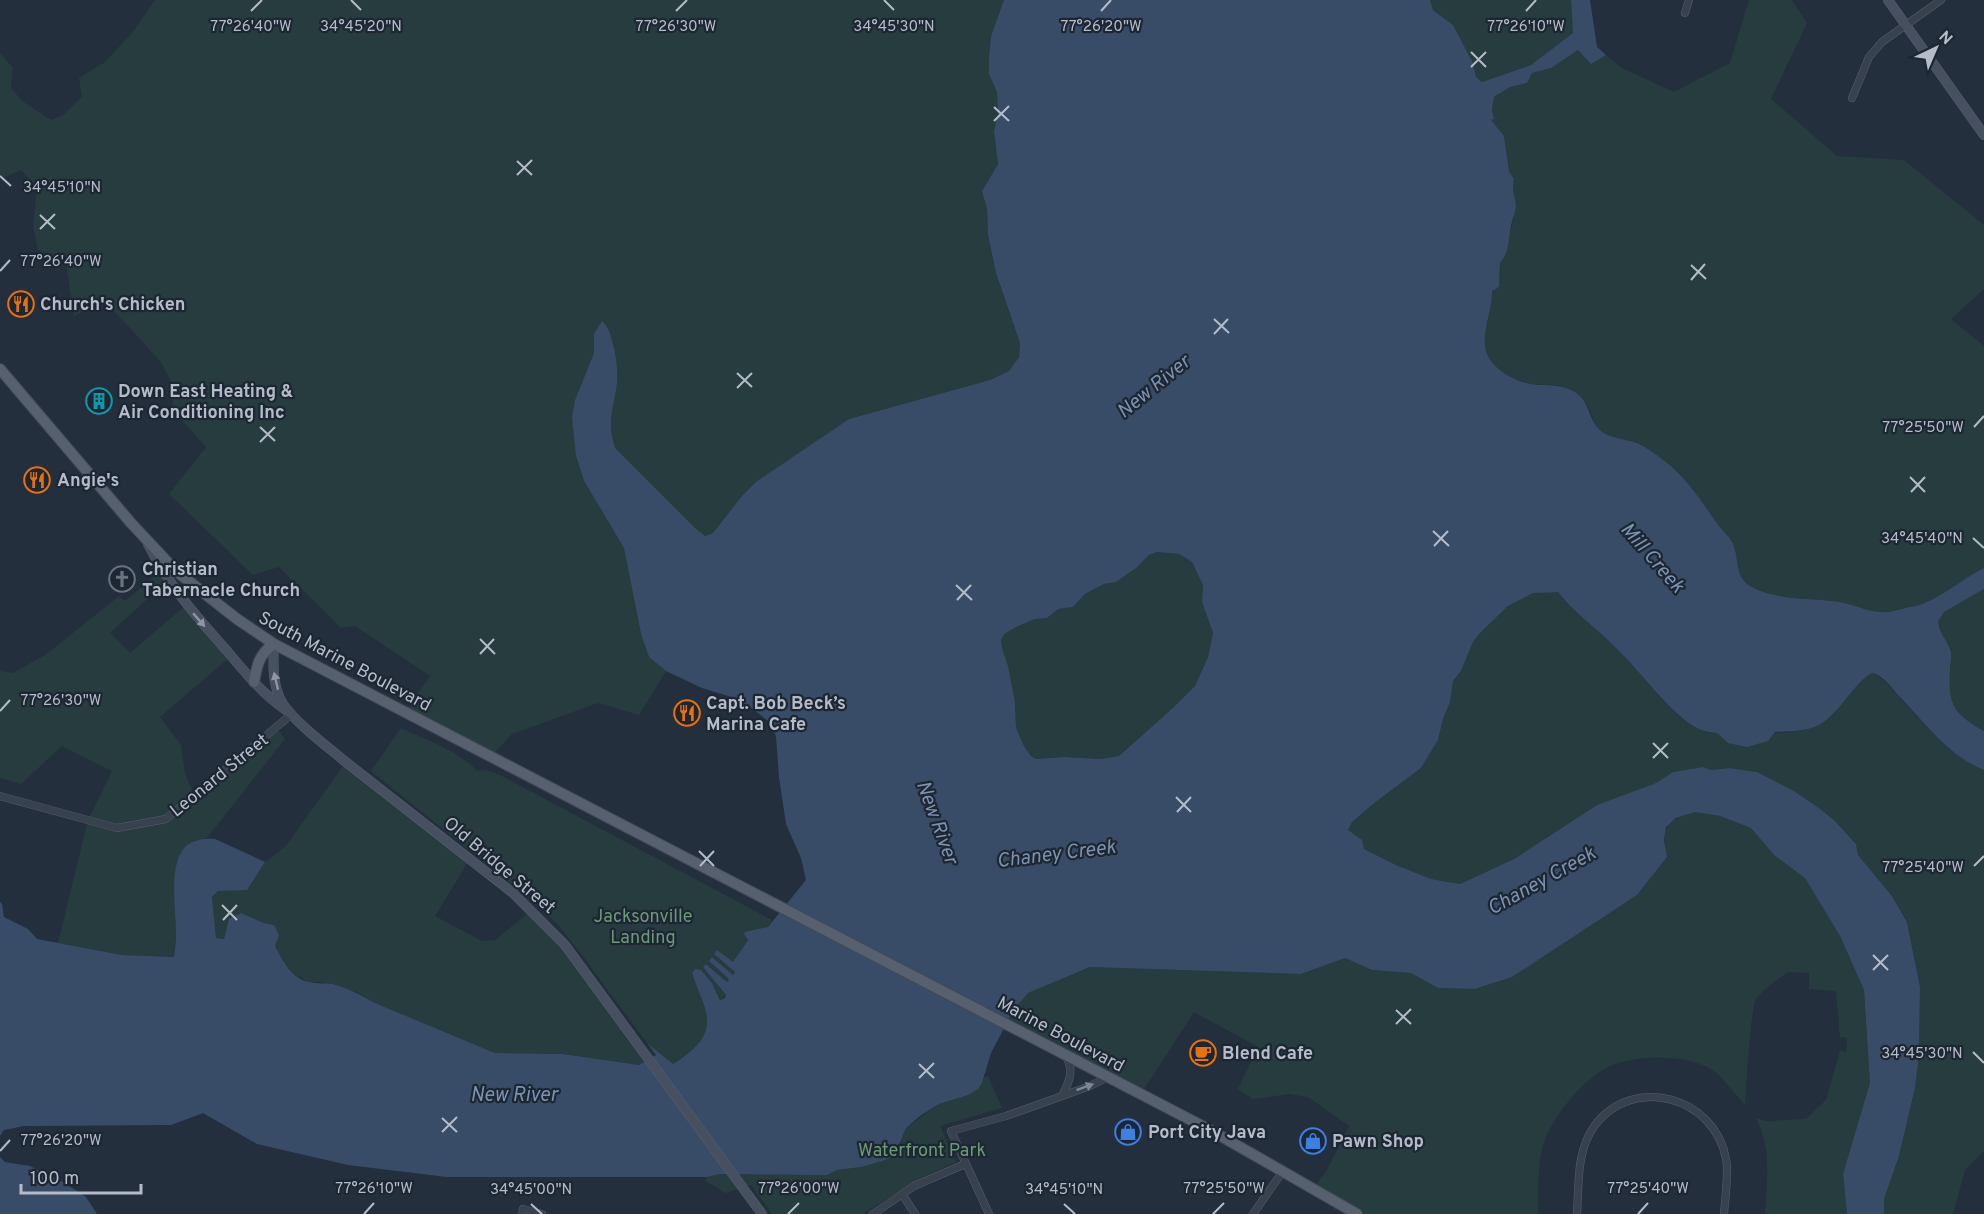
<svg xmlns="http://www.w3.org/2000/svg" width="1984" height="1214" font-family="Overpass,sans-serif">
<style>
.green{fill:#263c3f}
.water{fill:#394c67;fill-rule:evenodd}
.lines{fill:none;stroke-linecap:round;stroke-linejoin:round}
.street-casing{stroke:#565f6c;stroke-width:8}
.secondary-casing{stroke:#565f6c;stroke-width:10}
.primary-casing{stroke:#414a57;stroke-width:12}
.street{stroke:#38414e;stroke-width:7}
.secondary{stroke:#465061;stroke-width:9}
.primary{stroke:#56606e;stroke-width:10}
.oneway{fill:#8e96a5}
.oneway2{fill:#7c8592}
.ticks{fill:none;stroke:#b4bcc9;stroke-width:2}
.labels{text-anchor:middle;stroke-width:4.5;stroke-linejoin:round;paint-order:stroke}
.poi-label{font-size:18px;font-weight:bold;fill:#b4bcc9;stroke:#1d2633;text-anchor:start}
.street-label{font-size:18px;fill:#b4bcc9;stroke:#1d2633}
.park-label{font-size:18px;fill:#6b9a76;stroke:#1d2633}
.water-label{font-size:20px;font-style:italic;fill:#7c92b1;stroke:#1d2633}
.ticks-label{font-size:15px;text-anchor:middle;fill:#b4bcc9;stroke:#1d2633;stroke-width:4.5;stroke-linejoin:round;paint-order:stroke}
</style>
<rect width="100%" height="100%" fill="#242f3e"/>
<path class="green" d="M 155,0 L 1004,0 L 991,36 L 989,57 L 989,74 L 997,92 L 998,113 L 994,131 L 998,164 L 982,191 L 987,209 L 988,235 L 996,273 L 1020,343 L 1019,357 L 1009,371 L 990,380 L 849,419 L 757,481 L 741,497 L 713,533 L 705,536 L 695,528 L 615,448 L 611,436 L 610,416 L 617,383 L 594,334 L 594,353 L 575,400 L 576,456 L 584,481 L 624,548 L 641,634 L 649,657 L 666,671 L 639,715 L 598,703 L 512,734 L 491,757 L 405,712 L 430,676 L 355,626 L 341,628 L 279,567 L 253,575 L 169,494 L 206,447 L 172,409 L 175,389 L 161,362 L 105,301 L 74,316 L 66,263 L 38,250 L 33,225 L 37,188 L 21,170 L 0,179 L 0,53 L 13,68 L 11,88 L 22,101 L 51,120 L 63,115 L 82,97 L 79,78 L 105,62 L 132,33 Z
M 1430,0 L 1571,0 L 1573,33 L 1531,65 L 1482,82 L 1476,77 L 1473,63 L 1453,25 L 1433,10 Z
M 1749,0 L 1792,0 L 1807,23 L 1771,99 L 1837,156 L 1904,160 L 1984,225 L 1984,289 L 1951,319 L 1984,346 L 1984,568 C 1961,579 1941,599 1916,606 C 1912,607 1907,607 1903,609 C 1896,610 1889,613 1881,612 C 1864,611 1849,602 1832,601 C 1806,598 1777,600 1752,587 C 1734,578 1740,560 1733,544 C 1730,537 1724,532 1719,526 C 1704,505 1690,483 1671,466 C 1662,459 1651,450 1641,445 C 1628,438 1610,440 1599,429 C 1594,424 1593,419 1591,413 C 1587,402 1577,392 1566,388 C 1554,383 1542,386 1530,384 C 1516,380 1500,373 1491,361 C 1476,341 1493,313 1492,291 L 1499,287 L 1500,263 L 1505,257 L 1516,206 L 1511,190 L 1514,179 L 1509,171 L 1504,136 L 1491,120 L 1494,119 L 1492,110 L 1494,97 L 1510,87 L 1527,83 L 1532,73 L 1551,68 L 1578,50 L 1591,63 L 1606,55 L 1622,68 L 1674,92 L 1730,63 Z
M 1157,552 L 1179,554 L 1192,562 L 1203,585 L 1202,602 L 1213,633 L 1208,657 L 1195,686 L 1175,706 L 1119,756 L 1101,759 L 1064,757 L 1036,759 L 1031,756 L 1024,746 L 1016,728 L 1015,702 L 1008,666 L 1002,648 L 1001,640 L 1003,634 L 1018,626 L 1035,619 L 1047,618 L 1058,609 L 1073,607 L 1085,594 L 1104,584 L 1116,582 L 1136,568 L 1149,555 Z
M 161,571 L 168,580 L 110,633 L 130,653 L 186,605 L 231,656 L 160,717 L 181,745 L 185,774 L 194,795 L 276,728 L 285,739 L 207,838 L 193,841 L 176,935 L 174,957 L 122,955 L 58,943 L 88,820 L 112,771 L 62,746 L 21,784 L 0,778 L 0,671 L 12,673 L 44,656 L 119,596 L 125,601 Z
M 1984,589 L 1984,731 C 1954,714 1948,706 1950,671 C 1950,664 1952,658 1951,652 C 1948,641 1940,635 1938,622 L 1944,612 Z
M 1546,591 L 1558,592 C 1575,614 1598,629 1617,649 C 1641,672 1667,710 1695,727 C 1702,731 1709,732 1717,733 C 1748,732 1795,738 1822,723 C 1840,714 1859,674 1874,673 L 1885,681 C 1908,707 1952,758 1984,770 L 1984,1151 L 1965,1170 L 1953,1214 L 1884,1214 L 1884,1199 L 1899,1156 L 1915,1088 L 1919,1055 L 1920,987 L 1907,921 L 1892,896 L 1858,855 L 1856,844 L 1834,820 L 1819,808 L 1794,791 L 1757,772 L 1729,768 L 1711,770 L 1703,767 L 1673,772 L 1656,783 L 1597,805 L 1514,859 L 1460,884 L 1431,879 L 1396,865 L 1364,849 L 1362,840 L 1347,830 L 1352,822 L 1373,804 L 1421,768 L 1438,740 L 1443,719 L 1450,702 L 1453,681 L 1461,671 L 1473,642 L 1480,633 L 1508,606 L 1533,593 Z
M 401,728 C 426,740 458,750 477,771 L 486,770 L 500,775 L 772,920 L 768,927 L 748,939 L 733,963 L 718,951 L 714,954 L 735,972 L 733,975 L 712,957 L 709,961 L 730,979 L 727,982 L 707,964 L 703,967 L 726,995 L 721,1000 L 712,983 L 701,970 L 694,970 L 692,974 C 701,1003 721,1025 692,1050 C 686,1055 680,1060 673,1064 L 647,1043 L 579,951 L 559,926 L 536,904 L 371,771 Z
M 346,762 L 470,859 L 435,916 L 482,941 L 495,940 L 532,910 L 650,1059 L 639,1065 L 563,1054 L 495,1053 L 375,1003 L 357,992 L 320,982 L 308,982 L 293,973 L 284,964 L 274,946 L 273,925 L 264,923 L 241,913 L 224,939 L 216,938 L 212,898 L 218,891 L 247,889 L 265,862 L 285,847 Z
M 1695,812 L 1720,816 L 1751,828 L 1774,855 L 1805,878 L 1840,936 L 1864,990 L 1870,1084 L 1843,1174 L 1847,1214 L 1765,1214 C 1767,1179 1772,1150 1756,1118 L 1765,1121 L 1806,1119 L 1826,1100 L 1840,1051 L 1846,1052 L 1847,1038 L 1840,1037 L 1836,991 L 1809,989 L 1809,973 L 1788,972 C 1777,980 1764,989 1756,999 C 1751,1005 1746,1090 1745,1105 C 1735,1094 1725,1080 1714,1071 C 1688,1053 1631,1054 1604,1069 C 1581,1082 1550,1120 1543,1146 C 1537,1165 1539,1193 1538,1214 L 1357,1214 L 1313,1189 L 1327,1170 L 1349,1126 L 1308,1097 L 1290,1094 L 1253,1099 L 1238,1089 L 1258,1047 L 1194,1012 L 1141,1094 L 1006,1024 L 1013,1011 L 1028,993 L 1090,967 L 1301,974 L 1345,958 L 1372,970 L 1411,973 L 1438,988 L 1476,989 L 1512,977 L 1637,895 L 1667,857 C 1661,825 1666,821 1695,812 Z
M 988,1076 L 1002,1108 L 940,1126 L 956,1162 L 917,1180 L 863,1214 L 772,1214 L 751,1185 L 726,1193 L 705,1181 L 707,1177 L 721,1174 L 827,1175 L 837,1170 L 861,1167 L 895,1154 L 906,1128 L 939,1104 L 967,1095 L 978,1089 L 984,1077 Z"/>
<path class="water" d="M 1004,0 L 1430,0 L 1433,10 L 1453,25 L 1473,63 L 1476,77 L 1482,82 L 1531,65 L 1573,33 L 1571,0 L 1590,0 L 1597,47 L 1606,55 L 1591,64 L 1578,50 L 1551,68 L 1532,73 L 1527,83 L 1510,87 L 1494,97 L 1492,110 L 1494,119 L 1491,120 L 1504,136 L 1509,171 L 1514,179 C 1511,193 1516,197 1516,207 C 1515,213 1512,220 1511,226 C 1508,240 1510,252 1500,263 L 1499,287 L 1492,291 C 1493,313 1476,341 1491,361 C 1500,373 1516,381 1530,384 C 1542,386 1554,384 1566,388 C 1591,396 1586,416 1599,429 C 1610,440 1628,438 1641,445 C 1651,450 1662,459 1671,466 C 1690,483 1704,505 1719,526 C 1724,532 1730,537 1733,544 C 1740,560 1734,578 1752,587 C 1777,600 1806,598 1832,601 C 1849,602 1864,611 1881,612 C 1889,613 1896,610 1903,609 C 1907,607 1912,607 1916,606 C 1941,599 1961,579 1984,568 L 1984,589 L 1944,612 L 1938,622 C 1940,635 1948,641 1951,652 C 1952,658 1950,664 1950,671 C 1948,706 1954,714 1984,731 L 1984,770 C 1950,757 1923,721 1898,695 C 1891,687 1885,678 1874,673 C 1861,674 1840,711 1825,721 C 1811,732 1792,731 1775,732 L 1768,741 L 1747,747 L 1728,743 L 1717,733 C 1709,732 1702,731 1695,727 C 1668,711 1641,672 1617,649 C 1598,629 1575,614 1558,592 L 1533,593 L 1508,606 L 1480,633 L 1473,642 L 1461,671 L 1453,681 L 1450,702 L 1443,719 L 1438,740 L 1421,768 L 1373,804 L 1352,822 L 1348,830 L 1362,840 L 1364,849 L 1396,865 L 1431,879 L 1460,884 L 1514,859 L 1597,805 L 1656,783 L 1673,772 L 1703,767 L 1711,770 L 1729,768 L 1757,772 L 1794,791 L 1819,808 L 1834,820 L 1856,844 L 1858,855 L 1892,896 L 1907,922 L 1920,987 L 1919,1055 L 1915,1088 L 1899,1156 L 1884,1199 L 1884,1214 L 1847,1214 L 1843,1174 L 1870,1083 L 1864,990 L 1840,936 L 1805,878 L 1774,855 L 1751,828 L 1720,816 L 1695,812 L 1676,818 L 1666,827 L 1664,840 L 1667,857 L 1637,895 L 1512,977 L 1475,989 L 1438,988 L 1411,973 L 1372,970 L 1345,958 L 1301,974 L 1090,967 L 1028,993 L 1013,1011 L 991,1053 L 982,1083 L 978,1089 L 968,1095 L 939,1104 L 920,1116 L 906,1128 L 895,1154 L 888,1159 L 861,1167 L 837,1170 L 827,1175 L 720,1174 L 707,1177 L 447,1177 L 348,1165 L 257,1144 L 203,1113 L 171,1125 L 24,1126 L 4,1130 L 0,1136 L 0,902 L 2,904 L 4,917 L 28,929 L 37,939 L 122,955 L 174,957 C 175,949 176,941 176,933 C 176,910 169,871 182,851 C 189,840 203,838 215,839 L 265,862 L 247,890 L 218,891 L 212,897 L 216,938 L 224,939 L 229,919 L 241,913 L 264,923 L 274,925 L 279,935 L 275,946 C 282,960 292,979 309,982 C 317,984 325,983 332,984 C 348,988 361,995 375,1003 L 495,1053 L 563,1054 L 639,1065 L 656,1055 L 647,1043 L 673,1064 C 680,1060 686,1055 692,1050 C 721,1025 701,1003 692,973 L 695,969 L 701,970 L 712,983 L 720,1000 L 725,998 L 726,995 L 703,967 L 706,964 L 727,982 L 729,979 L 709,961 L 712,957 L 733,975 L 735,972 L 714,954 L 717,950 L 733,962 L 748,940 L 744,934 L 745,932 L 768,927 L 806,880 L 801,858 L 786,824 L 779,777 L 776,736 L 768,721 L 749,706 L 728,696 L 702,688 L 666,671 L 649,657 L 641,634 L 624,548 L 584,481 L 576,456 L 572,417 L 575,400 L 594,353 L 594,334 L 602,321 C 608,327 610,333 612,341 C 616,355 618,368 617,383 C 614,409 606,420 615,448 L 695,528 L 705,536 L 713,533 L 741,497 L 757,481 L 849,419 L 990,380 L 1009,371 L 1019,357 L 1020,343 L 996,273 L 988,235 L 987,209 L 982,191 L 998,164 L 994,131 L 998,113 L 997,92 L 989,74 L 989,57 L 991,36 ZM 1157,552 L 1179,554 L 1192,562 L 1203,585 L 1202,602 L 1213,633 L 1208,657 L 1195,686 L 1175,706 L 1119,756 L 1101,759 L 1064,757 L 1036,759 L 1031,756 L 1024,746 L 1016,728 L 1015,702 L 1008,666 L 1002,648 L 1001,640 L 1004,634 L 1018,626 L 1035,619 L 1047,618 L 1058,609 L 1073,607 L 1085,594 L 1104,584 L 1116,582 L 1136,568 L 1149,555 Z
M 0,1157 L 5,1162 L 30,1166 L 63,1182 L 86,1197 L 97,1214 L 0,1214 Z"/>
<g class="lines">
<g class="street-casing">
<path id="street" d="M 1685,13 L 1689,0
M 1852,98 L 1869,57 L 1882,42 L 1941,0
M 0,796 L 117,828 L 166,819 L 292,714
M 1063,1094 C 1069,1082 1074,1071 1067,1058
M 902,1194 L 915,1214
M 522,1214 L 523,1209 L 542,1214
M 873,1214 L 914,1186 L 965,1164
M 989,1214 L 951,1131 L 1006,1116 L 1090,1086 L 1108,1077
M 1253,1214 L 1283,1171
M 1577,1214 C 1579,1184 1576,1151 1595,1125 C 1634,1074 1715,1097 1726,1159 C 1729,1173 1725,1199 1724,1214"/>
</g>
<g class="secondary-casing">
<path id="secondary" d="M 1888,0 L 1984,135
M 148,544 C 169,586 196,616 227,651 C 245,672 262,694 286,710
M 274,644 C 273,663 272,687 283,704 C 296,723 324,744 342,759 L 513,893 L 565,945 L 762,1214"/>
</g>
<g class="primary-casing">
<path id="primary" d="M 0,369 L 131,523 L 176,571 L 237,619 L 274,644 L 1212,1131 L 1357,1214
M 254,682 C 257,665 259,654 274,644"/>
</g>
<use href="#street" class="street"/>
<use href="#secondary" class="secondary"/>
<use href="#primary" class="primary"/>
</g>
<defs><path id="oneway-solid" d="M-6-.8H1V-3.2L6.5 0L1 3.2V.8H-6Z" transform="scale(1.5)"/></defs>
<g class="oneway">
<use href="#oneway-solid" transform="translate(199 620) rotate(49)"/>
<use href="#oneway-solid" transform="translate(276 681) rotate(-103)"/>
</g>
<use class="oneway2" href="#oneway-solid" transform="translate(1085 1087) rotate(-20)"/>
<path class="ticks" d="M 351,0 L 361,10M 884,0 L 894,10M 251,11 L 262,0M 676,11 L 687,0M 1101,11 L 1111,0M 1526,11 L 1536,0M 1471,52 L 1486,67M 1471,67 L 1486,52M 994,107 L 1009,121M 994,121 L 1009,106M 517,161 L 532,175M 517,175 L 532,160M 0,176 L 11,186M 40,215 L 55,229M 40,229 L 55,214M 1691,265 L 1706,279M 0,271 L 10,260M 1691,280 L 1705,264M 1214,319 L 1229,333M 1214,334 L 1228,319M 737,373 L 752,387M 737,388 L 752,373M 260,427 L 275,441M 1974,427 L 1984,416M 260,442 L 275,427M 1910,477 L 1925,492M 1911,492 L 1925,477M 1433,531 L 1449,546M 1973,538 L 1984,548M 1434,546 L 1448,531M 956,585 L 972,600M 957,600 L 971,585M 480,639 L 495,654M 480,654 L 494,639M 0,711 L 10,700M 1653,743 L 1668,758M 1653,758 L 1668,743M 1176,797 L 1191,812M 1177,812 L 1191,797M 699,851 L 714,866M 700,866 L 714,851M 1974,866 L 1984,856M 222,905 L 237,920M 223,920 L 237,905M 1873,955 L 1888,970M 1873,970 L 1888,955M 1396,1010 L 1411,1024M 1396,1024 L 1411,1009M 1973,1052 L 1984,1063M 919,1064 L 934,1078M 919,1078 L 934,1063M 442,1118 L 457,1132M 442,1132 L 457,1117M 0,1151 L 10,1140M 531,1204 L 542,1214M 1064,1204 L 1075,1214M 364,1214 L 374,1203M 788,1214 L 799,1203M 1213,1214 L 1224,1203M 1638,1214 L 1648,1203"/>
<defs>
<g id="restaurant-ring" transform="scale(1.35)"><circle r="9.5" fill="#1d2633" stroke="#e8710a" stroke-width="1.5"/><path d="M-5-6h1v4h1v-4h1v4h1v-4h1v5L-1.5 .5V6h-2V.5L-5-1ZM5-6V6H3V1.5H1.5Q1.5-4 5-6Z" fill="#e8710a"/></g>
<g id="building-ring" transform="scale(1.35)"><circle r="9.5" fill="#1d2633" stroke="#0f9aa8" stroke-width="1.5"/><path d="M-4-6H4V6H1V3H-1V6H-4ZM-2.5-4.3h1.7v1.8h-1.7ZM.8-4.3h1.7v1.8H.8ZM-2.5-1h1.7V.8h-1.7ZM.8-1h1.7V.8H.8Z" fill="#0f9aa8"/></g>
<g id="church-ring" transform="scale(1.35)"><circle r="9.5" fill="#1d2633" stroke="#6b7280" stroke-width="1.5"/><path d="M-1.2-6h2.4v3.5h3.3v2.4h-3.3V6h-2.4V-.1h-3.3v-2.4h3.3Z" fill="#6b7280"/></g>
<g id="cafe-ring" transform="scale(1.35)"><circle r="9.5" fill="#1d2633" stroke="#e8710a" stroke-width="1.5"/><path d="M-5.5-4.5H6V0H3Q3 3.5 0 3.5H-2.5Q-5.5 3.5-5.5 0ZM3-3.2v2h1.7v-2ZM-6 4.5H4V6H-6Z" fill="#e8710a"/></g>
<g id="shop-ring" transform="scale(1.35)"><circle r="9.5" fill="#1d2633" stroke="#3f7fe0" stroke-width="1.5"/><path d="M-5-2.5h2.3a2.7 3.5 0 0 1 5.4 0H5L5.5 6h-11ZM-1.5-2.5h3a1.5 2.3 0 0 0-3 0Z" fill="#3f7fe0"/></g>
</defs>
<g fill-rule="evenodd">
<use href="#restaurant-ring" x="21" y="304"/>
<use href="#building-ring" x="99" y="401"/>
<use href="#restaurant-ring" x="37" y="480"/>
<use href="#church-ring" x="122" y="579"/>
<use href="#restaurant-ring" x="687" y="713"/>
<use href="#cafe-ring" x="1203" y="1053"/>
<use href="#shop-ring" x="1128" y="1132"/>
<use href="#shop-ring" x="1313" y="1141"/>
</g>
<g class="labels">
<g class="poi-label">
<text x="40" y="310">Church's Chicken</text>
<text x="118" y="397">Down East Heating &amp;<tspan x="118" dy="21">Air Conditioning Inc</tspan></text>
<text x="57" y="486">Angie's</text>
<text x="142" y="575">Christian<tspan x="142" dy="21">Tabernacle Church</tspan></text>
<text x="706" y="709">Capt. Bob Beck’s<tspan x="706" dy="21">Marina Cafe</tspan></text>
<text x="1222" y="1059">Blend Cafe</text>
<text x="1148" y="1138">Port City Java</text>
<text x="1332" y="1147">Pawn Shop</text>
</g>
<g class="street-label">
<text transform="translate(345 661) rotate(28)" y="6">South Marine Boulevard</text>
<text transform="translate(219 775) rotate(-39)" y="6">Leonard Street</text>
<text transform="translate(500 865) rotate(40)" y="6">Old Bridge Street</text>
<text transform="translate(1061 1034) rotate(28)" y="6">Marine Boulevard</text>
</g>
<g class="park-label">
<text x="643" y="922">Jacksonville<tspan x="643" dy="21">Landing</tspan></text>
<text x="922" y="1156">Waterfront Park</text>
</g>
<g class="water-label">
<text transform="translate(1153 386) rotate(-39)" y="7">New River</text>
<text transform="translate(1653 557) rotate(49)" y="7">Mill Creek</text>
<text transform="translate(938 822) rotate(70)" y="7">New River</text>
<text transform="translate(1056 853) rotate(-7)" y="7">Chaney Creek</text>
<text transform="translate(1541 880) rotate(-29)" y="7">Chaney Creek</text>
<text x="514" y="1101">New River</text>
</g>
</g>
<g class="ticks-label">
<text x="361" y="31">34°45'20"N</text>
<text x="894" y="31">34°45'30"N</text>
<text x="251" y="31">77°26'40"W</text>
<text x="676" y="31">77°26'30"W</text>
<text x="1101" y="31">77°26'20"W</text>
<text x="1526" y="31">77°26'10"W</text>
<text x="62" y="192">34°45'10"N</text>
<text x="61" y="266">77°26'40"W</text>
<text x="1923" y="432">77°25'50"W</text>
<text x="1922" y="543">34°45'40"N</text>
<text x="61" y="705">77°26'30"W</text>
<text x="1923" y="872">77°25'40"W</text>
<text x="1922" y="1058">34°45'30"N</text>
<text x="61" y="1145">77°26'20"W</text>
<text x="374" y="1193">77°26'10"W</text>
<text x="799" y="1193">77°26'00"W</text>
<text x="1224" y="1193">77°25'50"W</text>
<text x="1648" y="1193">77°25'40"W</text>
<text x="531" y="1194">34°45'00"N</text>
<text x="1064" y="1194">34°45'10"N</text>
</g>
<g transform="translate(1936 48) rotate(44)" stroke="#1d2633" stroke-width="4.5" paint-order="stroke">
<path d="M0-4.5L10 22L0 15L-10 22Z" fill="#b4bcc9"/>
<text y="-9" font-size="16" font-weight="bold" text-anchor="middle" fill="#b4bcc9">N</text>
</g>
<path d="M21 1184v9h120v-9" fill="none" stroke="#b4bcc9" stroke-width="3"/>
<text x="30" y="1184" font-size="18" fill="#b4bcc9" stroke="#1d2633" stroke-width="4.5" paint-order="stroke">100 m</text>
</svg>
